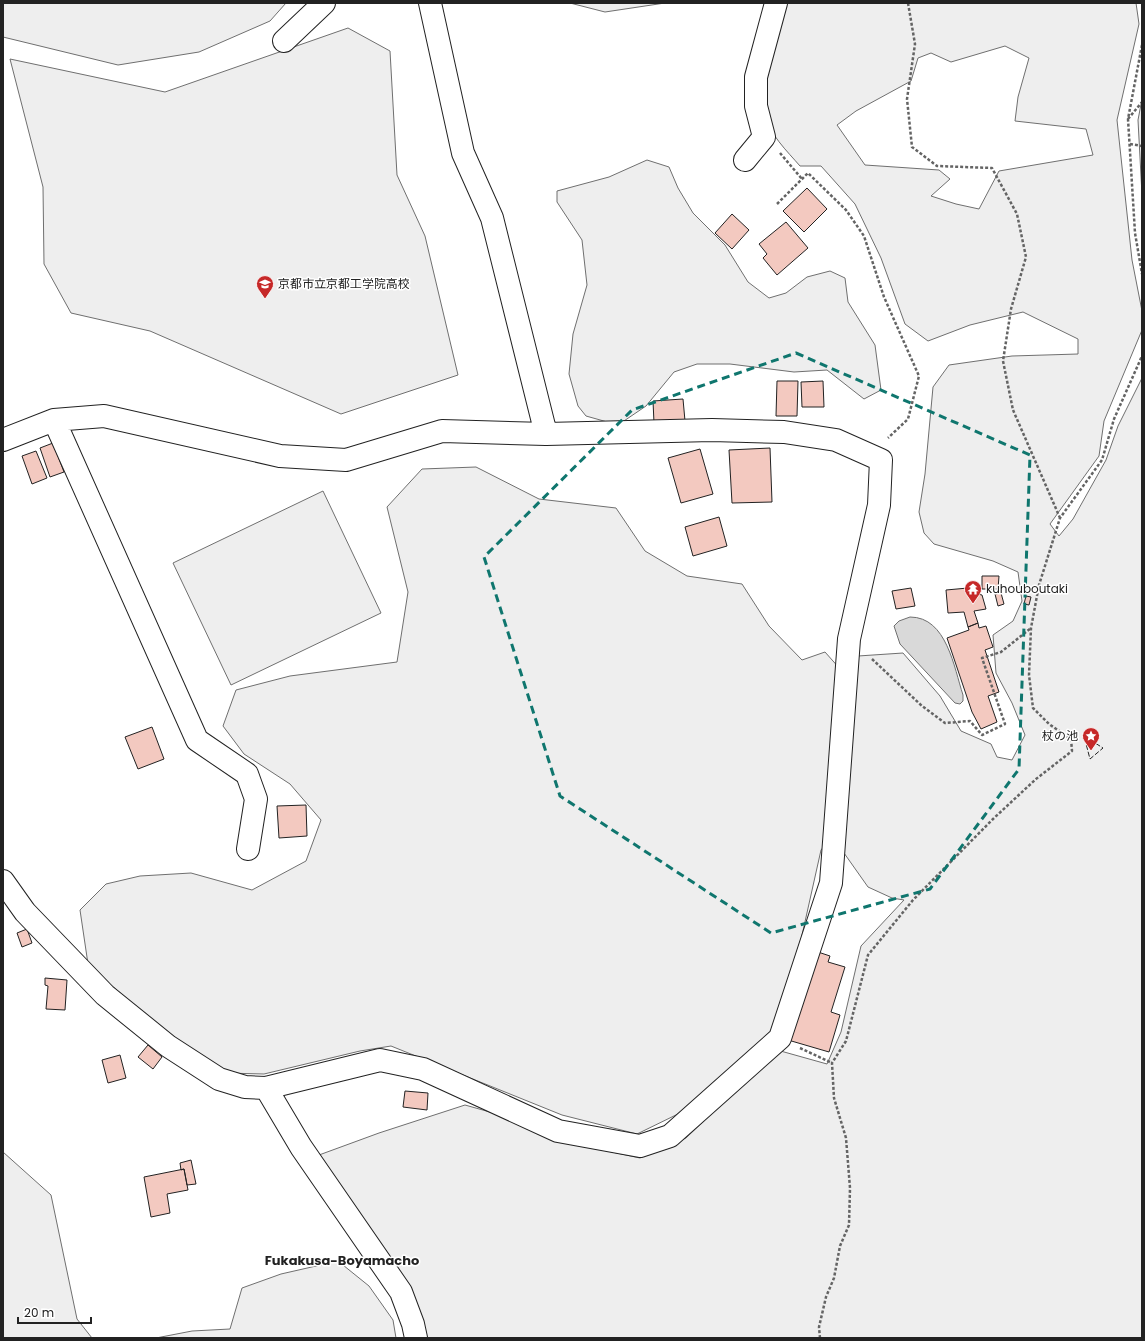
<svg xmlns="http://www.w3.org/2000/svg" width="1145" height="1341" font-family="Poppins,'Noto Sans JP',sans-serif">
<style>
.green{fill:#eee;stroke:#6f6f6f;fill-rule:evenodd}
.water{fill:#d9d9d9;stroke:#6f6f6f}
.building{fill:#f3c9c0;stroke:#222}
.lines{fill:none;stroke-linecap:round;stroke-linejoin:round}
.minor-casing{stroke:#222;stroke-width:24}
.path{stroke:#646464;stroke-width:2.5;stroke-dasharray:3 2;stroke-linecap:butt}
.minor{stroke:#fff;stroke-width:22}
.fence{stroke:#222;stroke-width:1;stroke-dasharray:5 2;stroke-linecap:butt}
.marked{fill:none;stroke:#0f766e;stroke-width:3;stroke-dasharray:8 5;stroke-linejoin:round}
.labels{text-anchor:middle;stroke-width:3;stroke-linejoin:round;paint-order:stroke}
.poi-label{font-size:12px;fill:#222;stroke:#fff;text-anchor:start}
.neighbourhood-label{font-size:13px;font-weight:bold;fill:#222;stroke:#fff}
</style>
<rect width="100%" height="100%" fill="#fff"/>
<path class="green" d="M 3,3 L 286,3 L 270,21 L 199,52 L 118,65 L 3,37 Z
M 570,3 L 665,3 L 605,12 Z
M 783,3 L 1136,3 L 1139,24 L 1117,120 L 1132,260 L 1142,311 L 1142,330 L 1104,421 L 1099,456 L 1050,524 L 1059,536 L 1073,519 L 1106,460 L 1118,426 L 1142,378 L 1142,1338 L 423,1338 L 319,1155 L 379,1133 L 465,1105 L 497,1114 L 552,1139 L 640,1158 L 686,1138 L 777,1050 L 827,1064 L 841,1032 L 861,946 L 904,900 L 892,898 L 868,887 L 844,853 L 830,839 L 821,850 L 792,980 L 767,1043 L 680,1113 L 637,1134 L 562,1115 L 391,1046 L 360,1051 L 264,1074 L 225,1073 L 177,1042 L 122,995 L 88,964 L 80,910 L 106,884 L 140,876 L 191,873 L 252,890 L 306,861 L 321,820 L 290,784 L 244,754 L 223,726 L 236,690 L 290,676 L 397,662 L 408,592 L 387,507 L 422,469 L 476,467 L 539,499 L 616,508 L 645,551 L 687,576 L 742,584 L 769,626 L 802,660 L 825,652 L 841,670 L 858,656 L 903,653 L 940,696 L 961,731 L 991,744 L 997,757 L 1012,760 L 1025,735 L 1012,703 L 996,673 L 993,635 L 1013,621 L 1022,601 L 1018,572 L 993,561 L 934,544 L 924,533 L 919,512 L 925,474 L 933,387 L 949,365 L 1012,356 L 1078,354 L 1078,339 L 1023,312 L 970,325 L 928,341 L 905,324 L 881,258 L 855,204 L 821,166 L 800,166 C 787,151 769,134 764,113 C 755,76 773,38 783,3 ZM 1005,46 L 1029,58 L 1018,97 L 1015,121 L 1086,129 L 1093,155 L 999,171 L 979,209 L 956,204 L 931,196 L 950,179 L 939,170 L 865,165 L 837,125 L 856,111 L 911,81 L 918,58 L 931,53 L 951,62 Z
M 348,28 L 390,51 L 397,175 L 425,236 L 458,375 L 341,414 L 150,331 L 71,313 L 44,264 L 43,187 L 10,59 L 165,92 Z
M 1142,99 L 1142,195 L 1138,120 Z
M 647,160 L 669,167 L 678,188 L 693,213 L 725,245 L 748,282 L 769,298 L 786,293 L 807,277 L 830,271 L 845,278 L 848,302 L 875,345 L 881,390 L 864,399 L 827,370 L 794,372 L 730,364 L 697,364 L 674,372 L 646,406 L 618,425 L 586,416 L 578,406 L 569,374 L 573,334 L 587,285 L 582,240 L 557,202 L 557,191 L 609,177 Z
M 323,491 L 381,613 L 231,685 L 173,563 Z
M 3,1152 L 51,1195 L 77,1319 L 92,1338 L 3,1338 Z
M 338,1261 L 369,1286 L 393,1320 L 396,1338 L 156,1338 L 192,1331 L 230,1329 L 242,1288 L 281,1274 Z"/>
<path class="water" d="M 910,617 C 947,617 954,668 963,695 L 963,701 L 960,704 L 955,703 L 900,644 L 894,626 L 899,621 Z"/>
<path class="building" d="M 807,188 L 827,209 L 804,232 L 783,211 Z
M 732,214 L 749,230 L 732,249 L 715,233 Z
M 786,222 L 808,248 L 777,275 L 763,258 L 767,254 L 759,244 Z
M 777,381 L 798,381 L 797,416 L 776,416 Z
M 823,381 L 824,407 L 802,407 L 801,382 Z
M 683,399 L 685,421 L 654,423 L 653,401 Z
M 53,443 L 64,472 L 50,477 L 40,448 Z
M 770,448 L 772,502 L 732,503 L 729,450 Z
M 700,449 L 713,494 L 681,503 L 668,458 Z
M 36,451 L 47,478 L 32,484 L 22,456 Z
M 719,517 L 727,546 L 693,556 L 685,527 Z
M 982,576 L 999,576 L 998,589 L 982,589 Z
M 911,588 L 915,606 L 896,609 L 892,591 Z
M 968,588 L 969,592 L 982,595 L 986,609 L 974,611 L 978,623 L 968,627 L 964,612 L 948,613 L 946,590 Z
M 1001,593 L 1004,604 L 998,606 L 995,594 Z
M 1026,596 L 1031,597 L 1029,605 L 1024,604 Z
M 978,623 L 979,628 L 986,626 L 993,647 L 985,650 L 999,692 L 988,696 L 997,722 L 981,729 L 972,712 L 947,638 L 969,630 L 968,627 Z
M 152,727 L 164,759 L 138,769 L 125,737 Z
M 306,805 L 307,836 L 279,838 L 277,806 Z
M 27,929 L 32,943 L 22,947 L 17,933 Z
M 815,951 L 830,956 L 828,962 L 845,967 L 831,1012 L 840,1015 L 829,1052 L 788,1040 Z
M 45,978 L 67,980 L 65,1010 L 46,1009 L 48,986 L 45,985 Z
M 148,1045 L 162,1057 L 153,1069 L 138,1057 Z
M 120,1055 L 126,1078 L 108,1083 L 102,1060 Z
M 405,1091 L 428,1093 L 427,1110 L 403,1107 Z
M 191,1160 L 196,1184 L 187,1185 L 184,1169 L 181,1170 L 180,1163 Z
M 184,1169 L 188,1190 L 167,1194 L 170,1213 L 151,1217 L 144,1177 Z"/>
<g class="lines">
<g class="minor-casing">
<path id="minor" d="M 430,3 L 463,153 L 492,218 L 546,434
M 284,41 L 324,3
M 745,160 L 764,137 L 756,106 L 756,77 L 776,3
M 54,420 L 197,740 L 247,774 L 256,799 L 248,849
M 3,440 L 54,420 L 104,416 L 280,456 L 346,460 L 442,431 L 546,434 L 712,430 L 784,432 L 836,440 L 881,460 L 879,505 L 849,639 L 831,883 L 780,1038 L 670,1136 L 640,1146 L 558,1131 L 423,1069 L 380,1060 L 266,1088 L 245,1087 L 219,1079 L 168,1046 L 105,995 L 25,912 L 3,881
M 266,1088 L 301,1147 L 401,1292 L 413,1324 L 416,1338"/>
</g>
<path class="path" d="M 908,3 L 915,44 L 907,99 L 912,147 L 937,166 L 992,168 L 1017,214 L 1026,257 L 1011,309 L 1003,361 L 1013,410 L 1060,518
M 1142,45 L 1128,119 L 1135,233 L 1142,274
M 1128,119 L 1142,102
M 1130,144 L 1142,146
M 780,153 L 802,179
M 777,204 L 808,173 L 846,210 L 864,236 L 884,297 L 919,376 L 908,419 L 888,438
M 872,659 L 922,706 L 945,723 L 970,721 L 982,735 L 1005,724 L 982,658 L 1001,652 L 1031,628
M 800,1048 L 832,1063
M 820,1338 L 819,1327 L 826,1297 L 834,1278 L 840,1246 L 849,1225 L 850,1188 L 846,1138 L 834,1098 L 832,1063 L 846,1041 L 868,955 L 913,900 L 993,819 L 1036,779 L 1072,751 L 1071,739 L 1049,724 L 1033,708 L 1029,675 L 1031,628 L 1039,585 L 1060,518 L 1102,460 L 1114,419 L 1142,356"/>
<use href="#minor" class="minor"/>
<path class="fence" d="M 1084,736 L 1103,748 L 1090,759 Z"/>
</g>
<path class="marked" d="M 796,353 L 1030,455 L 1019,769 L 930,889 L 771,933 L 560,796 L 484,557 L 632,410 Z"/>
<defs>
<g id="school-pin" transform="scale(0.9)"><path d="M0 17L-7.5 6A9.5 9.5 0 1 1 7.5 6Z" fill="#c62828" stroke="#fff"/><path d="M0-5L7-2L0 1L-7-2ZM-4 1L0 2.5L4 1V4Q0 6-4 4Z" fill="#fff"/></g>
<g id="temple-pin" transform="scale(0.9)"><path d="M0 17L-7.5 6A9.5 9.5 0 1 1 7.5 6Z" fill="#c62828" stroke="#fff"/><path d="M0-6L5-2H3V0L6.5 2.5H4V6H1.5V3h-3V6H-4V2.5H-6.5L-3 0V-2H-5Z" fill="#fff"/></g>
<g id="sight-pin" transform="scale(0.9)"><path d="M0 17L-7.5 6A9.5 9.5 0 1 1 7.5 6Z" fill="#c62828" stroke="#fff"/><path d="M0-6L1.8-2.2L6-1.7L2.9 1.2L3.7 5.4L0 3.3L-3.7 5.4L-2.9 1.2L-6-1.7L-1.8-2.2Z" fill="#fff"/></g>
</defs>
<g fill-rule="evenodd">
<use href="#school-pin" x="265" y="284"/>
<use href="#temple-pin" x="973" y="589"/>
<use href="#sight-pin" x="1091" y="736"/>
</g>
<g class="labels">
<g class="poi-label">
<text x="278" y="288">京都市立京都工学院高校</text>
<text x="986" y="593">kuhouboutaki</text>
<text x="1078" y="740" text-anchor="end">杖の池</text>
</g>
<g class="neighbourhood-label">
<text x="342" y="1265">Fukakusa-Boyamacho</text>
</g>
</g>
<rect width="1145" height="1341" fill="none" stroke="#222222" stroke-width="8"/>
<path d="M18 1317v6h73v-6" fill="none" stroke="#222222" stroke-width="2"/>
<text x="24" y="1317" font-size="12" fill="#222222" stroke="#ffffff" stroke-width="3" paint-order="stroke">20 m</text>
</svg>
